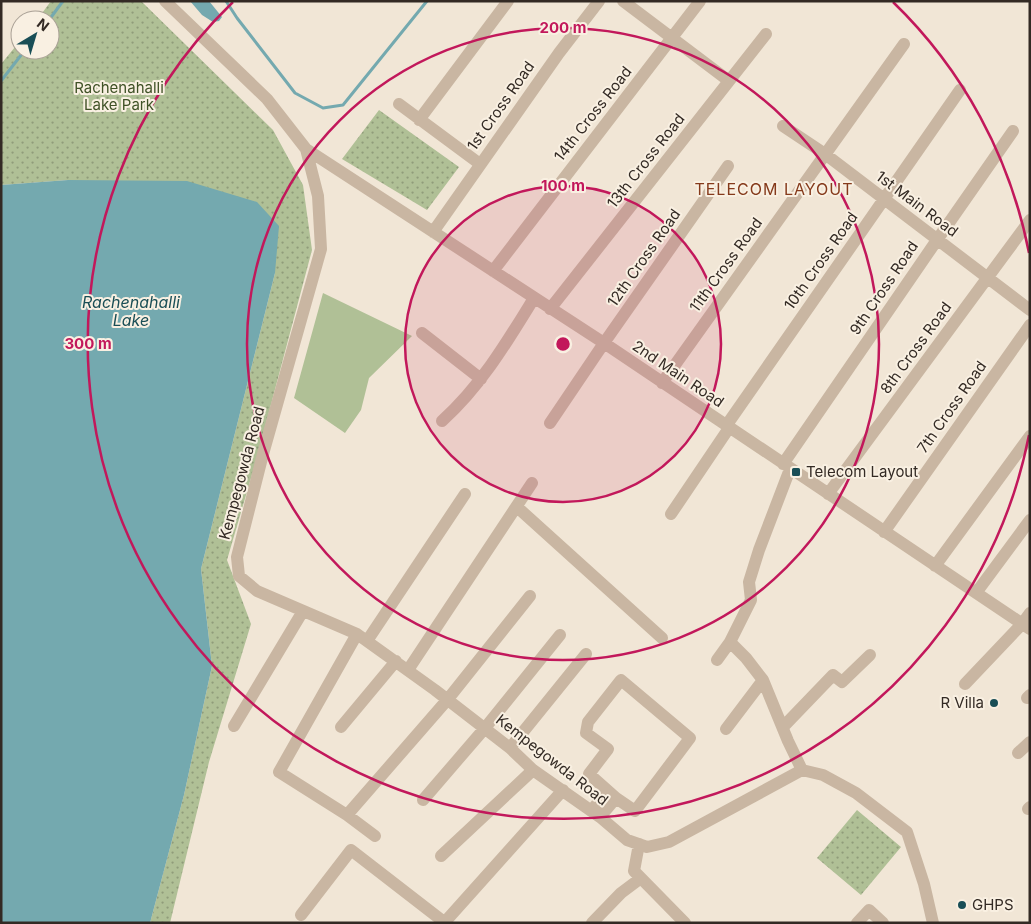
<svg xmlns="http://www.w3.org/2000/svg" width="1031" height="924" font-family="Inter,sans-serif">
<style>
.grass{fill:#b0c096}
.park{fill:url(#park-dots)}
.water{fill:#74a9af}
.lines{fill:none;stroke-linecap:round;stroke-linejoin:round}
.stream{stroke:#74a9af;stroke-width:3}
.minor{stroke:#c9b6a2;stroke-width:12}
.ring{fill:none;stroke:#c2185b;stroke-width:2.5}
.poi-dot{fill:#194e56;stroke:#f9f0e2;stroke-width:2}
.labels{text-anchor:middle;stroke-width:4;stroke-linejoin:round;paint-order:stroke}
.park-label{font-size:15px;fill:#405227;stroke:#f9f0e2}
.street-label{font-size:15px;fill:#332a24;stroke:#f9f0e2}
.poi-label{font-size:15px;fill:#332a24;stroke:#f9f0e2;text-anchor:start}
.neighbourhood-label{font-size:16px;letter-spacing:1px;fill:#853a1b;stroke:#f9f0e2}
.water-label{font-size:16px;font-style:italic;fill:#194e56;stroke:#f9f0e2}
.centre{fill:#c2185b;stroke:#f9f0e2;stroke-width:2.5}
.ring-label{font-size:15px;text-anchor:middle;font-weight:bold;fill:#c2185b;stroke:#f9f0e2;stroke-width:4;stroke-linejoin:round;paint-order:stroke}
</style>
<defs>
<pattern id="park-dots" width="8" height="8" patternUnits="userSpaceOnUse" patternTransform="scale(1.25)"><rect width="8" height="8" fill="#b0c096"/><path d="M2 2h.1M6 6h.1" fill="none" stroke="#909c7a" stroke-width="1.8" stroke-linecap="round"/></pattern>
</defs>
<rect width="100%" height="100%" fill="#f1e6d6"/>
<path class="grass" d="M 323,293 L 412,336 L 369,378 L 361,410 L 345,433 L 294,398 Z"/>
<path class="park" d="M 51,1 L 141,1 L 273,130 L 303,185 L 312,250 L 256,461 L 227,560 L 251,624 L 209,762 L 170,923 L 150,923 L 184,795 L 212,666 L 201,569 L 275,273 L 68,180 L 1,185 L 1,64 L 20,41 L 20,50 L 50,50 L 50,20 L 37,20 Z
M 379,110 L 459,167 L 427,210 L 342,159 Z
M 857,810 L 901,847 L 861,895 L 817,858 Z"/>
<path class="water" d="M 190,1 L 209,1 L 222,17 L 219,21 L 213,22 L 202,15 Z
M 68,180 L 187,181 L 257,202 L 279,226 L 275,273 L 201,569 L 212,666 L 184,795 L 150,923 L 1,923 L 1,185 Z"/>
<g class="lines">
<path class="stream" d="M 226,1 L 237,18 L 295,93 L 323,108 L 343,105 L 427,1
M 49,20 L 63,1
M 1,81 L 25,50"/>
<path class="minor" d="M 165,1 L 267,99 L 306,149 L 318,196 L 321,249 L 263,454 L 237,557 L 239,576 L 257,591 L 357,634 L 435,690 L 510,748 L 533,770 L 600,817 L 627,840 L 647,847 L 669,842 L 802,770 L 823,775 L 856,793 L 907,832 L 924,884 L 933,923
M 623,1 L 729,81
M 399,104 L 480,164
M 419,120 L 508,1
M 783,126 L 825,154 L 1030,310
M 306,149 L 604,343 L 1030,629
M 433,232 L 559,53 L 599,1
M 493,271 L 700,1
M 550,309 L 766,34
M 422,333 L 481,379
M 662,383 L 904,44
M 442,421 C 481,386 507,342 534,298
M 550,423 L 604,343 L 728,166
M 726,426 L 960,90
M 783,464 L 937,240 L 1013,131
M 828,494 L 1030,220
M 517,507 L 662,638
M 671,514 L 729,428
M 884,532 L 1030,325
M 935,566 L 1030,436
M 976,593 L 1030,520
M 357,634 L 279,772 L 347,815 L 448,699 L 530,596
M 367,641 L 465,494
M 730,642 L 746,658 L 763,680 L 788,741 L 802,770
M 717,660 L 730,642 L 751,600 L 749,582 L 759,550 L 790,469
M 408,670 L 532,483
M 965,684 L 1022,624 L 1030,613
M 1027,698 L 1030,695
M 234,726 L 303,611
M 341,727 L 396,661
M 783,727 L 833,675 L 842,682 L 870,655
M 726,729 L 763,680
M 510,748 L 586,654
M 1018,753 L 1030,742
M 423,800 L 485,728 L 560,635
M 1028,809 L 1030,807
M 591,811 L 608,791
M 347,815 L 375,836
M 600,817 L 616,798 L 635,811 L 690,738 L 621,680 L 588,722 L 586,733 L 608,749 L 589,774 L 616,798
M 639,844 L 634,871 L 685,923
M 441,856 L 533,770
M 301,915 L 351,850 L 444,922
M 444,923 L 563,790
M 592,923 L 621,893 L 641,878
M 857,923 L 869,910 L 883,923"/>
</g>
<circle cx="563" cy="344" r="158" fill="#c2185b" fill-opacity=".12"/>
<g class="ring">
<circle cx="563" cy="344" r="158"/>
<circle cx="563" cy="344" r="316"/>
<path d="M1029 435A475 475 0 1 1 233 2M893 2A475 475 0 0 1 1029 253"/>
</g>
<g class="poi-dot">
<rect x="791" y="467" width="10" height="10" rx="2.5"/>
<circle cx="994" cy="703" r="5"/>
<circle cx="962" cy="905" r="5"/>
</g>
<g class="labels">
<g class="park-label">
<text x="119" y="93">Rachenahalli<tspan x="119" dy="17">Lake Park</tspan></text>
</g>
<g class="street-label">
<text transform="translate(501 106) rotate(-55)" y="5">1st Cross Road</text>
<text transform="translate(593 114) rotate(-52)" y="5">14th Cross Road</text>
<text transform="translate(646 161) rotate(-52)" y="5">13th Cross Road</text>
<text transform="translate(917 204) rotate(37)" y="5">1st Main Road</text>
<text transform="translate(644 258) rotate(-55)" y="5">12th Cross Road</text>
<text transform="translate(821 261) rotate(-55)" y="5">10th Cross Road</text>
<text transform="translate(726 265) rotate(-54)" y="5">11th Cross Road</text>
<text transform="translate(884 288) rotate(-56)" y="5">9th Cross Road</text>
<text transform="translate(916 348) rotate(-54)" y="5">8th Cross Road</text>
<text transform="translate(678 374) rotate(34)" y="5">2nd Main Road</text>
<text transform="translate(952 407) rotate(-55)" y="5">7th Cross Road</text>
<text transform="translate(242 473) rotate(-75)" y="5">Kempegowda Road</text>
<text transform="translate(552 760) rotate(38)" y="5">Kempegowda Road</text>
</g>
<g class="poi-label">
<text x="806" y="477">Telecom Layout</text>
<text x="984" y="708" text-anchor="end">R Villa</text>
<text x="972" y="910">GHPS</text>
</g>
<g class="neighbourhood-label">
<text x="774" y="195">TELECOM LAYOUT</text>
</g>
<g class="water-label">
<text x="131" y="308">Rachenahalli<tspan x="131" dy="18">Lake</tspan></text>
</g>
</g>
<circle cx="563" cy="344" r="8" class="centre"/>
<g class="ring-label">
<text x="563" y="33">200 m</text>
<text x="563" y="191">100 m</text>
<text x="88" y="349">300 m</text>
</g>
<rect width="1031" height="924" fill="none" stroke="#332a24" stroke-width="5"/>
<g transform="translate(35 35) rotate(38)"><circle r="24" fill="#f9f0e2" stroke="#aaa196"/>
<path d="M0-4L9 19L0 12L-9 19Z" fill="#194e56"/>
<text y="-8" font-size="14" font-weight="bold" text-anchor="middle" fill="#332a24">N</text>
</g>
</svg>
